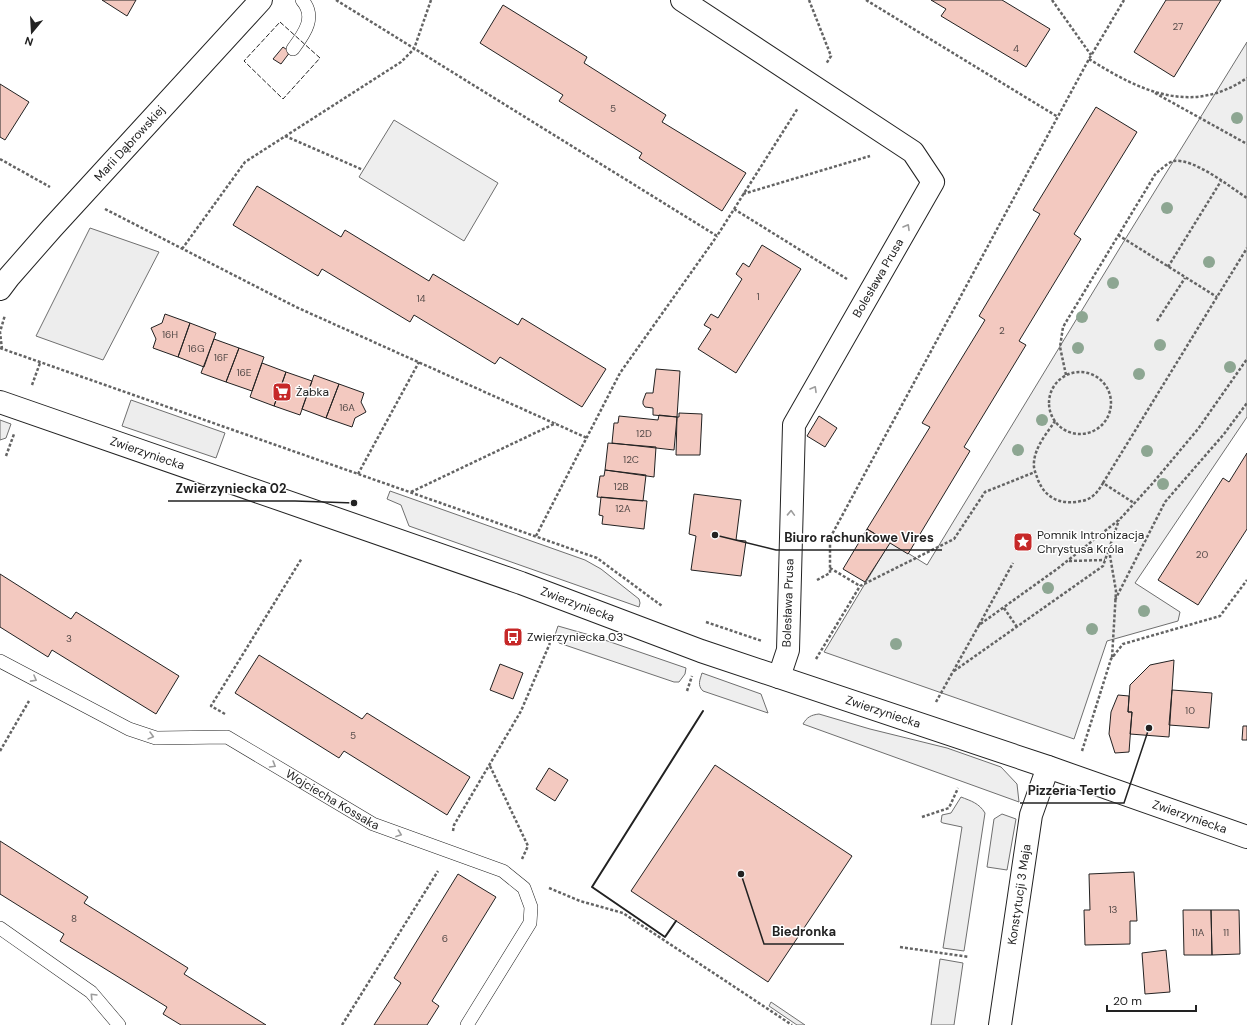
<svg xmlns="http://www.w3.org/2000/svg" width="1247" height="1025" font-family="'DM Sans',sans-serif">
<style>
.green{fill:#eee;stroke:#6f6f6f}
.parking{fill:#ededed;stroke:#6f6f6f}
.building{fill:#f3c9c0;stroke:#222}
.lines{fill:none;stroke-linecap:round;stroke-linejoin:round}
.lane-casing{stroke:#222;stroke-width:14}
.street-casing{stroke:#222;stroke-width:24}
.path{stroke:#646464;stroke-width:2.5;stroke-dasharray:3 2;stroke-linecap:butt}
.lane{stroke:#fff;stroke-width:13}
.street{stroke:#fff;stroke-width:22}
.fence{stroke:#222;stroke-width:1;stroke-dasharray:5 2;stroke-linecap:butt}
.wall{stroke:#222;stroke-width:2}
.tree{fill:#8da692}
.oneway{stroke:#9c9c9c}
.labels{text-anchor:middle;stroke-width:3;stroke-linejoin:round;paint-order:stroke}
.number-label{font-size:10px;fill:#564c4a}
.street-label{font-size:12px;fill:#222;stroke:#fff}
.poi-label{font-size:12px;fill:#222;stroke:#fff;text-anchor:start}
.leader{fill:none;stroke:#222;stroke-width:1.5}
.callout-dot{fill:#222;stroke:#fff;stroke-width:1.5}
.callout-label{font-size:13px;text-anchor:middle;font-weight:bold;fill:#222;stroke:#fff;stroke-width:3;stroke-linejoin:round;paint-order:stroke}
</style>
<rect width="100%" height="100%" fill="#fff"/>
<path class="green" d="M 1247,42 L 1247,417 L 1135,583 L 1180,612 L 1178,621 L 1107,641 L 1074,739 L 824,652 L 890,542 L 927,565 L 1121,246 Z
M 394,120 L 498,183 L 464,241 L 359,177 Z
M 0,420 L 11,424 L 6,438 L 0,440 Z
M 390,491 L 585,560 L 601,569 L 639,599 L 640,603 L 639,607 L 409,526 L 401,505 L 387,499 Z
M 558,626 L 593,636 L 686,668 L 685,674 L 679,682 L 674,682 L 559,643 L 555,635 Z
M 702,673 L 761,694 L 768,713 L 703,691 C 697,685 700,680 702,673 Z
M 819,714 L 870,729 L 947,748 L 1001,767 L 1017,784 L 1019,802 L 803,724 C 807,717 811,715 819,714 Z
M 961,797 C 971,801 979,803 985,813 L 964,951 L 943,948 L 962,827 L 943,823 L 941,822 L 942,815 L 951,813 Z
M 1002,814 L 1016,819 L 1007,870 L 987,867 L 994,819 Z
M 940,959 L 963,963 L 954,1025 L 931,1025 Z
M 771,1002 L 805,1025 L 797,1025 L 769,1006 Z"/>
<path class="parking" d="M 90,228 L 159,252 L 103,360 L 36,336 Z
M 131,400 L 225,433 L 216,458 L 122,426 Z"/>
<path class="building" d="M 102,0 L 136,0 L 127,16 Z
M 931,0 L 1002,0 L 1050,29 L 1026,67 L 941,16 L 946,9 Z
M 1166,0 L 1221,0 L 1174,77 L 1134,52 Z
M 503,5 L 587,57 L 584,63 L 666,115 L 662,122 L 746,173 L 722,211 L 639,158 L 642,153 L 559,101 L 563,95 L 480,43 Z
M 283,47 L 290,52 L 281,64 L 273,59 Z
M 0,84 L 29,102 L 5,140 L 0,137 Z
M 1096,107 L 1137,132 L 1074,234 L 1081,239 L 1019,341 L 1026,345 L 964,447 L 970,451 L 908,554 L 867,529 L 930,427 L 922,423 L 985,320 L 979,316 L 1040,214 L 1033,210 Z
M 257,186 L 341,237 L 345,230 L 429,281 L 433,274 L 518,325 L 522,318 L 606,369 L 582,407 L 500,357 L 495,364 L 414,315 L 410,322 L 322,269 L 318,276 L 233,225 Z
M 762,245 L 801,269 L 736,373 L 698,349 L 711,329 L 704,325 L 711,314 L 718,318 L 742,279 L 736,274 L 743,263 L 749,267 Z
M 165,314 L 190,323 L 178,357 L 153,348 L 156,339 L 151,328 L 162,323 Z
M 190,323 L 216,333 L 204,367 L 178,357 Z
M 214,339 L 239,348 L 226,382 L 201,373 Z
M 239,348 L 264,357 L 252,391 L 226,382 Z
M 262,363 L 286,372 L 274,406 L 250,397 Z
M 656,369 L 680,371 L 677,417 L 653,415 L 653,408 L 645,407 L 643,404 L 643,401 L 646,393 L 653,393 Z
M 286,372 L 312,381 L 300,415 L 274,406 Z
M 314,375 L 339,384 L 326,418 L 302,409 Z
M 339,384 L 364,393 L 361,402 L 366,412 L 355,418 L 352,427 L 326,418 Z
M 679,413 L 702,414 L 700,455 L 676,455 L 677,417 L 679,417 Z
M 659,415 L 677,417 L 674,450 L 612,443 L 614,423 L 618,423 L 619,416 L 658,420 Z
M 819,416 L 837,428 L 825,447 L 807,436 Z
M 608,443 L 656,447 L 654,477 L 605,470 Z
M 1247,453 L 1247,529 L 1198,605 L 1158,580 L 1223,478 L 1229,482 Z
M 605,470 L 646,475 L 643,501 L 597,497 L 600,476 L 604,476 Z
M 694,494 L 741,500 L 736,540 L 746,541 L 741,576 L 691,570 L 696,536 L 689,534 Z
M 601,497 L 647,501 L 644,529 L 602,524 L 603,516 L 599,515 Z
M 867,529 L 890,543 L 865,582 L 843,569 Z
M 0,574 L 71,619 L 76,612 L 179,676 L 156,714 L 52,650 L 48,657 L 0,627 Z
M 259,655 L 362,719 L 367,713 L 470,777 L 447,815 L 344,751 L 339,758 L 235,693 Z
M 1174,660 L 1169,737 L 1130,734 L 1132,712 L 1128,712 L 1130,685 L 1150,665 Z
M 500,664 L 523,673 L 513,699 L 490,690 Z
M 1172,690 L 1212,693 L 1209,728 L 1169,725 Z
M 1118,695 L 1129,696 L 1128,712 L 1132,712 L 1129,752 L 1115,753 L 1109,734 L 1111,712 Z
M 1243,726 L 1247,726 L 1247,740 L 1242,740 Z
M 715,765 L 852,856 L 768,982 L 631,891 Z
M 549,768 L 568,780 L 555,801 L 536,789 Z
M 0,841 L 88,897 L 84,903 L 188,968 L 184,974 L 266,1025 L 181,1025 L 163,1014 L 167,1007 L 60,941 L 64,934 L 0,894 Z
M 1134,872 L 1137,921 L 1130,921 L 1130,944 L 1085,945 L 1084,910 L 1090,910 L 1089,874 Z
M 458,874 L 496,897 L 432,1001 L 439,1006 L 427,1025 L 374,1025 L 401,983 L 394,978 Z
M 1183,910 L 1211,910 L 1212,955 L 1184,955 Z
M 1211,910 L 1239,910 L 1240,954 L 1212,955 Z
M 1166,950 L 1170,992 L 1145,994 L 1142,953 Z"/>
<g class="lines">
<g class="lane-casing">
<g id="lane">
<path d="M 293,49 C 304,34 317,17 302,0"/>
<path id="s1" d="M 0,661 L 129,729 L 156,738 L 227,737 L 373,824 L 503,871 L 524,888 L 531,907 L 530,923 L 467,1025"/>
<path d="M 0,928 L 91,992 L 119,1025"/>
</g>
</g>
<g class="street-casing">
<g id="street">
<path d="M 682,0 L 913,152 L 933,182 L 794,425 L 788,650 L 779,677"/>
<path id="s2" d="M 0,289 L 9,277 L 52,228 L 261,0"/>
<path id="s3" d="M 0,402 L 521,583 L 701,651 L 1048,767 L 1247,837"/>
<path id="s4" d="M 1000,1025 L 1031,815 L 1048,767"/>
</g>
</g>
<path class="path" d="M 336,0 L 717,236 L 798,108
M 809,0 L 831,56 L 826,64
M 866,0 L 1058,117
M 1052,0 L 1091,55
M 1089,59 C 1140,91 1191,116 1247,78
M 1155,93 L 1247,144
M 285,136 L 363,170
M 0,159 L 50,187
M 743,194 L 870,156
M 105,209 L 296,307 L 587,438
M 734,209 L 847,279
M 1118,235 L 1217,297
M 182,249 L 245,162 L 401,62 L 414,49 L 431,0
M 1168,267 L 1221,181
M 1157,321 L 1185,278
M 0,348 L 597,558 L 662,606
M 2,349 L 0,332 L 5,315
M1049 403a31 31 0 1 1 62 0a31 31 0 1 1-62 0Z
M 1066,375 L 1060,347 L 1063,327 L 1156,173 C 1161,170 1168,162 1174,161 C 1194,158 1230,187 1247,198
M 32,385 L 40,363
M 1055,421 C 1047,433 1035,447 1034,462 C 1033,468 1036,474 1038,480 C 1045,497 1058,504 1077,502 C 1080,501 1083,501 1086,500 C 1094,497 1099,490 1103,483 L 1134,503
M 6,456 L 14,434
M 358,474 L 419,362
M 1103,483 L 1247,248
M 411,492 L 556,423
M 536,536 L 620,373 L 717,236
M 1109,550 L 1116,591 L 1112,658
M 1069,561 L 1105,560
M 830,568 L 860,586
M 817,580 L 830,573 L 830,538 L 1089,59 L 1124,0
M 1115,600 L 1165,502 L 1224,434 L 1247,403
M 1004,608 L 1017,627
M 706,622 L 762,641
M 979,625 L 1013,563
M 816,659 L 860,586 L 954,539 L 985,492 L 1035,472
M 954,671 L 1103,566 L 1119,520
M 687,691 L 692,676
M 936,702 L 979,625 L 1057,569 L 1120,519 L 1152,484 L 1198,429 L 1247,359
M 225,714 L 211,706 L 302,558
M 0,751 L 29,701
M 1082,751 L 1111,659 L 1123,644 L 1220,616 L 1247,580
M 490,766 L 528,846 L 522,859
M 922,817 L 949,808 L 958,788
M 453,831 L 454,825 L 521,711 L 550,643
M 549,888 L 580,901 L 623,913 L 792,1025
M 900,947 L 969,957
M 342,1025 L 438,871"/>
<use href="#lane" class="lane"/>
<use href="#street" class="street"/>
<path class="fence" d="M 280,22 L 320,58 L 283,99 L 244,61 Z"/>
<path class="wall" d="M 676,921 L 665,937 L 592,887 L 703,711"/>
</g>
<g class="tree">
<circle cx="1237" cy="118" r="6"/>
<circle cx="1167" cy="208" r="6"/>
<circle cx="1209" cy="262" r="6"/>
<circle cx="1113" cy="283" r="6"/>
<circle cx="1082" cy="317" r="6"/>
<circle cx="1160" cy="345" r="6"/>
<circle cx="1078" cy="348" r="6"/>
<circle cx="1230" cy="367" r="6"/>
<circle cx="1139" cy="374" r="6"/>
<circle cx="1042" cy="420" r="6"/>
<circle cx="1018" cy="450" r="6"/>
<circle cx="1147" cy="451" r="6"/>
<circle cx="1163" cy="484" r="6"/>
<circle cx="1048" cy="588" r="6"/>
<circle cx="1144" cy="611" r="6"/>
<circle cx="1092" cy="629" r="6"/>
<circle cx="896" cy="644" r="6"/>
</g>
<defs><path id="oneway-chevron" d="M-2-3.5L2.5 0L-2 3.5" fill="none" stroke-width="1.6" stroke-linecap="round" stroke-linejoin="round"/></defs>
<g class="oneway">
<use href="#oneway-chevron" transform="translate(907 227) rotate(-60)"/>
<use href="#oneway-chevron" transform="translate(814 389) rotate(-60)"/>
<use href="#oneway-chevron" transform="translate(791 513) rotate(-88)"/>
<use href="#oneway-chevron" transform="translate(34 679) rotate(29)"/>
<use href="#oneway-chevron" transform="translate(151 736) rotate(15)"/>
<use href="#oneway-chevron" transform="translate(273 765) rotate(31)"/>
<use href="#oneway-chevron" transform="translate(399 834) rotate(20)"/>
<use href="#oneway-chevron" transform="translate(93 996) rotate(-134)"/>
</g>
<defs>
<g id="supermarket-square" transform="scale(1)"><rect x="-9" y="-9" width="18" height="18" rx="4" fill="#c62828" stroke="#fff"/><path d="M-6-5.5h2.5l.6 2H6L4.5 2H-2.5L-4.4-4H-6ZM-1.5 3.2a1.3 1.3 0 1 0 .1 0ZM3 3.2a1.3 1.3 0 1 0 .1 0Z" fill="#fff"/></g>
<g id="sight-square" transform="scale(1)"><rect x="-9" y="-9" width="18" height="18" rx="4" fill="#c62828" stroke="#fff"/><path d="M0-6L1.8-2.2L6-1.7L2.9 1.2L3.7 5.4L0 3.3L-3.7 5.4L-2.9 1.2L-6-1.7L-1.8-2.2Z" fill="#fff"/></g>
<g id="bus-square" transform="scale(1)"><rect x="-9" y="-9" width="18" height="18" rx="4" fill="#c62828" stroke="#fff"/><path d="M-5-6H5V4H4V6H2V4H-2V6H-4V4H-5ZM-3.5-4V0h7V-4ZM-3.5 1.2v1.5H-2V1.2ZM2 1.2v1.5H3.5V1.2Z" fill="#fff"/></g>
</defs>
<g fill-rule="evenodd">
<use href="#supermarket-square" x="282" y="392"/>
<use href="#sight-square" x="1023" y="542"/>
<use href="#bus-square" x="513" y="637"/>
</g>
<g class="labels">
<g class="number-label">
<text x="1178" y="30">27</text>
<text x="1016" y="52">4</text>
<text x="613" y="112">5</text>
<text x="758" y="300">1</text>
<text x="421" y="302">14</text>
<text x="1002" y="334">2</text>
<text x="170" y="338">16H</text>
<text x="196" y="352">16G</text>
<text x="221" y="361">16F</text>
<text x="244" y="376">16E</text>
<text x="347" y="411">16A</text>
<text x="644" y="437">12D</text>
<text x="631" y="463">12C</text>
<text x="621" y="490">12B</text>
<text x="623" y="512">12A</text>
<text x="1202" y="558">20</text>
<text x="69" y="642">3</text>
<text x="1190" y="714">10</text>
<text x="353" y="739">5</text>
<text x="1113" y="913">13</text>
<text x="74" y="922">8</text>
<text x="1198" y="936">11A</text>
<text x="1226" y="936">11</text>
<text x="445" y="942">6</text>
</g>
<g class="street-label">
<text dy="4" stroke="none"><textPath href="#s2" startOffset="195">Marii Dąbrowskiej</textPath></text>
<text transform="translate(878 278) rotate(-60)" y="4">Bolesława Prusa</text>
<text dy="4" stroke="none"><textPath href="#s3" startOffset="156">Zwierzyniecka</textPath></text>
<text transform="translate(788 603) rotate(-88)" y="4">Bolesława Prusa</text>
<text dy="4" stroke="none"><textPath href="#s3" startOffset="612">Zwierzyniecka</textPath></text>
<text dy="4" stroke="none"><textPath href="#s3" startOffset="936">Zwierzyniecka</textPath></text>
<text dy="4" stroke="none"><textPath href="#s1" startOffset="368">Wojciecha Kossaka</textPath></text>
<text dy="4" stroke="none"><textPath href="#s3" startOffset="1260">Zwierzyniecka</textPath></text>
<text dy="4" stroke="none"><textPath href="#s4" startOffset="132">Konstytucji 3 Maja</textPath></text>
</g>
<g class="poi-label">
<text x="296" y="396">Żabka</text>
<text x="1037" y="539">Pomnik Intronizacja<tspan x="1037" dy="14">Chrystusa Króla</tspan></text>
<text x="527" y="641">Zwierzyniecka 03</text>
</g>
</g>
<path class="leader" d="M354 503L295 501H168M715 535L776 550H942M1149 728L1124 803H1020M741 874L764 944H844"/>
<g class="callout-dot">
<circle cx="354" cy="503" r="4"/>
<circle cx="715" cy="535" r="4"/>
<circle cx="1149" cy="728" r="4"/>
<circle cx="741" cy="874" r="4"/>
</g>
<g class="callout-label">
<text x="231" y="493">Zwierzyniecka 02</text>
<text x="859" y="542">Biuro rachunkowe Vires</text>
<text x="1072" y="795">Pizzeria Tertio</text>
<text x="804" y="936">Biedronka</text>
</g>
<g transform="translate(32 32) rotate(198)" stroke="#ffffff" stroke-width="3" paint-order="stroke">
<path d="M0-3L7 15L0 10L-7 15Z" fill="#222222"/>
<text y="-6" font-size="11" font-weight="bold" text-anchor="middle" fill="#222222">N</text>
</g>
<path d="M1107 1005v6h89v-6" fill="none" stroke="#222222" stroke-width="2"/>
<text x="1113" y="1005" font-size="12" fill="#222222" stroke="#ffffff" stroke-width="3" paint-order="stroke">20 m</text>
</svg>
